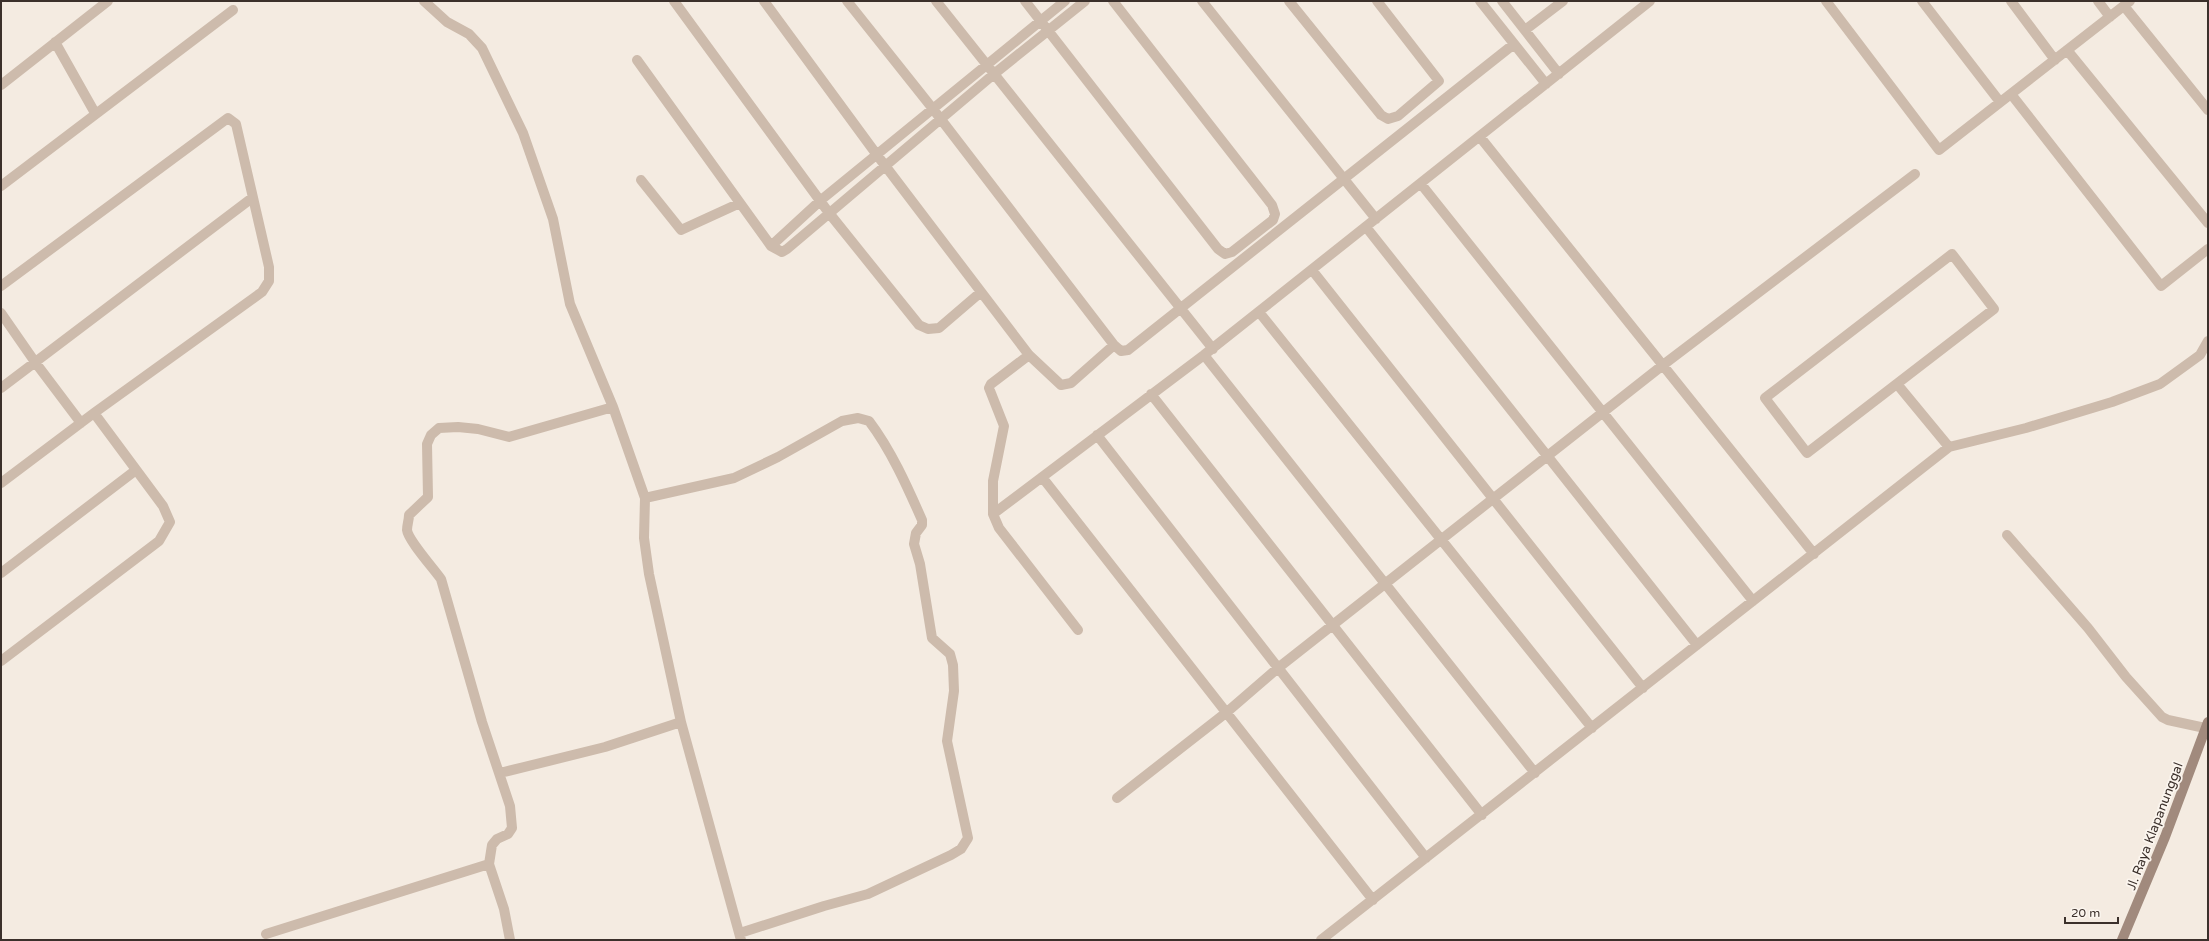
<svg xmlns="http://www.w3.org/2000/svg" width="2209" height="941" font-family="'Varela Round',sans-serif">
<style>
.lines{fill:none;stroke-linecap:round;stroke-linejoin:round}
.street{stroke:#cdbbac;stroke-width:10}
.secondary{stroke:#a18a7d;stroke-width:10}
.labels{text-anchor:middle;stroke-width:3.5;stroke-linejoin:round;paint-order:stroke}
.street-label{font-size:13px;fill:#3b302b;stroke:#fbf5ee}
</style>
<rect width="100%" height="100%" fill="#f4ebe1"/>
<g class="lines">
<path class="street" d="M 424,1 L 447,22 L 469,34 L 482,48 L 523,133 L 553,219 L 570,304 L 613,407 L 645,498 L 644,538 L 649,574 L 681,722 L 741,940
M 674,1 L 829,213 L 919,325 L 928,329 L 939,328 L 981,292
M 764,1 L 877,155 L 1029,355 L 1061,385 L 1071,383 L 1114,345 L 933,109 L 847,1
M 936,1 L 1213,349
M 1025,1 L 1218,249 L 1225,254 L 1232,252 L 1273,220 L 1275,214 L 1272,205 L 1113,1
M 1065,1 L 821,200 L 771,246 L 782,252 L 787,249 L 994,74 L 1085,1
M 1202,1 L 1376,219
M 1289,1 L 1381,115 L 1388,119 L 1398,116 L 1439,81 L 1377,1
M 1480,1 L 1546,84
M 1502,1 L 1559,74
M 1826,1 L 1939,150 L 2130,1
M 1922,1 L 2000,102
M 2011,1 L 2055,60
M 2098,1 L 2110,17
M 2124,6 L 2208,110
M 1525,30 L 1563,1
M 55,42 L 95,113
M 2067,50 L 2208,223
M 637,60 L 771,246
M 1,85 L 108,1
M 2011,94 L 2161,286 L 2208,249
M 1480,137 L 1814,554
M 641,180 L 681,230 L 740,203
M 1421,184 L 1753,601
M 1,186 L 233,10
M 1366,227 L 1697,645
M 1952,254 L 1994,309 L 1807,453 L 1765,398 Z
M 1312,270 L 1643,688
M 1,286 L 228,118 L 236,124 L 269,267 L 269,281 L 262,292 L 94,413 L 1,483
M 1259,312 L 1592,728
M 1,313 L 35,362 L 81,423
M 1114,345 L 1121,351 L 1128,350 L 1514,44
M 1204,355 L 1535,773
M 1897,384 L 1949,447
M 1,388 L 252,198
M 1151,394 L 1482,815
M 1097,435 L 1426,858
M 1042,477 L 1373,900
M 645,498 L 734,478 L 778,457 L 842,421 L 858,418 L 869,421 C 891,450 907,486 922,520 L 922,525 L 916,533 L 914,544 L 920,564 L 932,638 L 950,654 L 953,665 L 954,691 L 947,741 L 968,838 L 961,849 L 951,855 L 868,894 L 824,906 L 740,933
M 993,514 L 993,481 L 1004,426 L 989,388 L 991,384 L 1029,355
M 2007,535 L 2088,628 L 2126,677 L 2162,717 L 2168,720 L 2205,728
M 1,573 L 136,470
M 1078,630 L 999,528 L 993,514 L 1204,355 L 1650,1
M 1,661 L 159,541 L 170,522 L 163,506 L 94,413
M 500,773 L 605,747 L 681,722
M 1117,798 L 1227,712 L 1278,668 L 1663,365 L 1915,174
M 266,934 L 489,864
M 510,940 L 504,909 L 489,864 L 492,845 L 497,839 L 508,834 L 512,828 L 510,806 L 482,722 L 441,579 C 434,569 408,540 407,530 C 407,525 409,520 409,515 L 428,497 L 427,444 L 431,435 L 439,428 L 458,427 L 478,429 L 509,437 L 613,407
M 1321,940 L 1949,447 L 2026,428 L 2112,402 L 2160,384 L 2200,355 L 2208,341"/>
<path class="secondary" d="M 2122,940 L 2165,837 L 2208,722"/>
</g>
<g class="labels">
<g class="street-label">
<text transform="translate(2154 826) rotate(-69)" y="5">Jl. Raya Klapanunggal</text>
</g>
</g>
<rect width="2209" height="941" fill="none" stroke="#3b302b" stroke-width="4"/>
<path d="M2065 917v6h53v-6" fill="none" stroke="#3b302b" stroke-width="2"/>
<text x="2071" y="917" font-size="12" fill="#3b302b" stroke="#fbf5ee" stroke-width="3" paint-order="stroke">20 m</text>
</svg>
